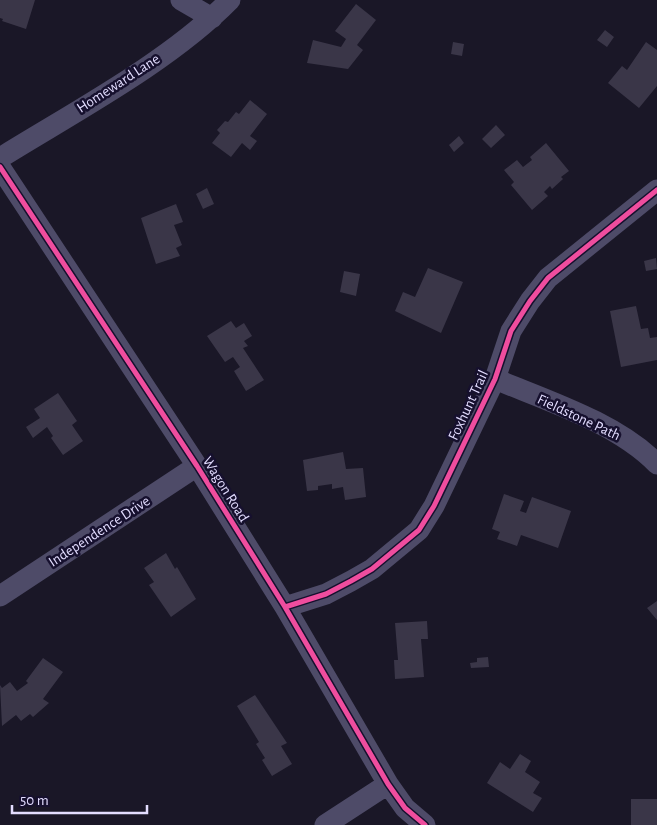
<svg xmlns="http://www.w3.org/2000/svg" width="657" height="825" font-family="'Alegreya Sans',sans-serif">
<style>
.building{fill:#3a3648}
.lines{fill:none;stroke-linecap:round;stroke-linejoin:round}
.street{stroke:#4e4b68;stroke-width:21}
.cycleway-casing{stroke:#16102e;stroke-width:8}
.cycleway{stroke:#ef4d9e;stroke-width:5}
.labels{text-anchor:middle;stroke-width:5;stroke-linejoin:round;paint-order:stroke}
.street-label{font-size:15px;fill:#e3ddff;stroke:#16102e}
</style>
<rect width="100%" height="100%" fill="#1a1727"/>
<path class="building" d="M 0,0 L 35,0 L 26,29 L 2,21 L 3,19 L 0,18 Z
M 356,4 L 376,20 L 357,45 L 363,50 L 348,69 L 307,63 L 313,40 L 341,47 L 346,39 L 335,31 Z
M 605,30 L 614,37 L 607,47 L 597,40 Z
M 453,42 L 464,44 L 462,56 L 451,54 Z
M 646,42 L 657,50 L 657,86 L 639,108 L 608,83 L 622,66 L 627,70 Z
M 250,100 L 267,114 L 250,136 L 257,141 L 250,150 L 242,143 L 231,157 L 212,143 L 220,133 L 217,130 L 225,121 L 228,122 L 236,112 L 239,114 Z
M 496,125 L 505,135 L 491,148 L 482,139 Z
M 459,136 L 464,143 L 454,152 L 449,145 Z
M 546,143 L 569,171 L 561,177 L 563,179 L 552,189 L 550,186 L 544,192 L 548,196 L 532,210 L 511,185 L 514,182 L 504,170 L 517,160 L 523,167 L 532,160 L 530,157 Z
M 207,188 L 214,204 L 203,209 L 196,194 Z
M 176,204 L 183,222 L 174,225 L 182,245 L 176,248 L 180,256 L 156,264 L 141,218 Z
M 656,258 L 657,269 L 646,271 L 644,261 Z
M 428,268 L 463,282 L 441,333 L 395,311 L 403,292 L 415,297 Z
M 344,271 L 360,274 L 356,296 L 340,292 Z
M 636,306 L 641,329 L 648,328 L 650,338 L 657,337 L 657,360 L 621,367 L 610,311 Z
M 231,321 L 236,328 L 244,323 L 252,336 L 244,341 L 248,346 L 243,348 L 264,380 L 246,391 L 234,371 L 240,367 L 233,357 L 225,362 L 207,336 Z
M 58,393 L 77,421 L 72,425 L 83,441 L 63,455 L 51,438 L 53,436 L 47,427 L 33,438 L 26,427 L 40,418 L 34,409 Z
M 343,452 L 346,469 L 363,468 L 366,497 L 345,500 L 343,487 L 332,489 L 332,484 L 318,486 L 318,490 L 307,491 L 303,460 Z
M 504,494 L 524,501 L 520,511 L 526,513 L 532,497 L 571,511 L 558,548 L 521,535 L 517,546 L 497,539 L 500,532 L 492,529 Z
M 166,553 L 175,569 L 177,567 L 196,599 L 171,617 L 149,585 L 154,582 L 144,568 Z
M 657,601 L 657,620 L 647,608 Z
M 427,621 L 428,639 L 421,639 L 424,677 L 395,679 L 394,660 L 398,660 L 395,623 Z
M 488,657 L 489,667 L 471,668 L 470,663 L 477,662 L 477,658 Z
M 43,658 L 63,672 L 43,699 L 49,703 L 33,717 L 30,714 L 21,721 L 16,715 L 2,726 L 0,685 L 2,688 L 10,682 L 17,691 L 28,683 L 26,681 Z
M 255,695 L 287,743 L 281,746 L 292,764 L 272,776 L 262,760 L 265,758 L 256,744 L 259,742 L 237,706 Z
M 520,754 L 531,761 L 525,772 L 540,782 L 533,793 L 542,798 L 533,812 L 487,783 L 500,762 L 510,769 Z
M 631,799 L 657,799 L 657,825 L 631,825 Z"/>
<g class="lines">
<path class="street" d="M 181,0 L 212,18
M 0,158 C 74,112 169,62 230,0
M 0,167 L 197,466 L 285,607 L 388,784 L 405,808 L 425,825
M 495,379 C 548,401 617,423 657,464
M 0,596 L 197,466
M 285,607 L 326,594 L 351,581 L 372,569 L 419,530 L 434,506 L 495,379 L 511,331 L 530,301 L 548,278 L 657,190
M 325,825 L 388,784"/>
<g class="cycleway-casing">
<path id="cycleway" d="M 0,167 L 197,466 L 285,607 L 388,784 L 405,808 L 425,825
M 285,607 L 326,594 L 351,581 L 372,569 L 419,530 L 434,506 L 495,379 L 511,331 L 530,301 L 548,278 L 657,190"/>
</g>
<use href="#cycleway" class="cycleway"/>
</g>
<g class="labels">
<g class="street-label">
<text transform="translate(118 83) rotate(-33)" y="5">Homeward Lane</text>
<text transform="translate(468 405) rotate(-65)" y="5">Foxhunt Trail</text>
<text transform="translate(579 417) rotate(25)" y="5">Fieldstone Path</text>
<text transform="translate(226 489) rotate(58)" y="5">Wagon Road</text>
<text transform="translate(99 531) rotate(-33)" y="5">Independence Drive</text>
</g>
</g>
<path d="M12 805v8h135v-8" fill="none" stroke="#e3ddff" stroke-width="2.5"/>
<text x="20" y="805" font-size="15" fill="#e3ddff" stroke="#16102e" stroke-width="4" paint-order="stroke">50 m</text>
</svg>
